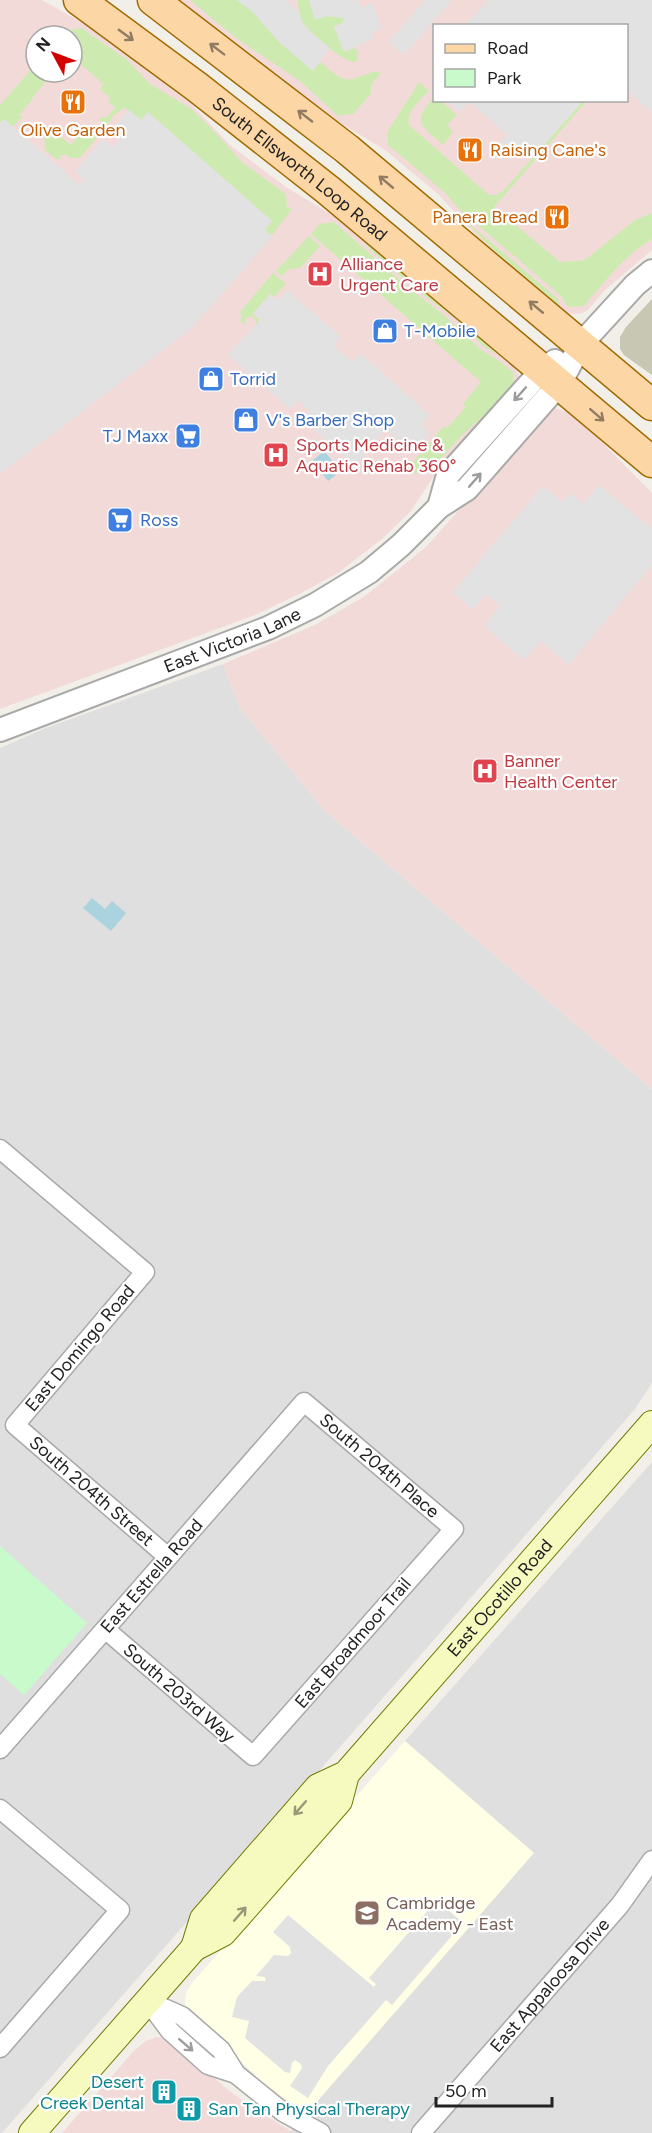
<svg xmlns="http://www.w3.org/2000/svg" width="652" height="2133" font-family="Figtree,sans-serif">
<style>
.residential{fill:#e0dfdf}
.commercial{fill:#f2dad9;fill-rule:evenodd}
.education{fill:#ffffe5}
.construction{fill:#c7c7b4}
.grass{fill:#cdebb0}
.park{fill:#c8facc}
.parking{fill:#e2e2e2}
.water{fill:#aad3df}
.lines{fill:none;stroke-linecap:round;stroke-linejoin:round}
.minor-casing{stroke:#a9a9a9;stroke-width:21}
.tertiary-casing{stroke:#a9a9a9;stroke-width:26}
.secondary-casing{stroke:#707d05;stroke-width:28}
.primary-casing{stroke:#a06b00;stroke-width:33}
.minor{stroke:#fff;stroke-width:18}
.tertiary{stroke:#fff;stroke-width:22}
.secondary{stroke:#f7fabf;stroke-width:26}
.primary{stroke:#fcd6a4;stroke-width:30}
.oneway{stroke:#8f7c63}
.oneway2{stroke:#9c9c9c}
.oneway3{stroke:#979978}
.labels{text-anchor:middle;stroke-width:4.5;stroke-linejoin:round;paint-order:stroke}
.food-label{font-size:18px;fill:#c56008;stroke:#fff}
.street-label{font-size:18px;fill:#222;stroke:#fff}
.health-label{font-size:18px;fill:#be3a42;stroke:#fff;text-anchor:start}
.shop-label{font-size:18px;fill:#366cbe;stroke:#fff;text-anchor:start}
.education-label{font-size:18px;fill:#785e54;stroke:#fff;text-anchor:start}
.culture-label{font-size:18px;fill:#0d838f;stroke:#fff;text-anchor:end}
</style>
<rect width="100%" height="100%" fill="#f2efe9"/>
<path class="residential" d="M 223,664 L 240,708 L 326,812 L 652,1089 L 652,1383 L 635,1409 L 516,1546 L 2,2133 L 0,2133 L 0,748 L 46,728 Z
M 652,1462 L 652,2133 L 289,2133 L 533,1853 L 405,1741 Z"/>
<path class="commercial" d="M 0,0 L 42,0 L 86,25 L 133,60 L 190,103 L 230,145 L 286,187 L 337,218 L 514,366 L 520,379 L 511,400 L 467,437 L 437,471 L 411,511 L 382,539 L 338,573 L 299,594 L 255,615 L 0,709 ZM 36,36 L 72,36 L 72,72 L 36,72 Z
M 178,0 L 652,0 L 652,250 L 605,290 L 588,310 L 582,313 L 573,314 L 562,311 L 487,247 L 438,194 L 385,150 L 329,116 L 249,52 ZM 434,26 L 626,26 L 626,100 L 434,100 Z
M 555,408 L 568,412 L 592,432 L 652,493 L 652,1089 L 326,812 L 240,708 L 223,664 L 315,625 L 365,596 L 426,547 L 549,409 Z
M 156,2037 L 167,2038 L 227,2089 L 250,2106 L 291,2131 L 289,2133 L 62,2133 L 133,2052 L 144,2042 Z"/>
<path class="education" d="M 405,1741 L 534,1853 L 308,2112 L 286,2100 L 267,2085 L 189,2015 L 185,2004 L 186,1993 L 192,1983 Z"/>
<path class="construction" d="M 652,299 L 652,375 L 624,355 L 620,349 L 620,337 L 626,327 Z"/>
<path class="grass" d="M 190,0 L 237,0 L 253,12 L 277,40 L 313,71 L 320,62 C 328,67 335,76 344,79 C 357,82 370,68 381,73 L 371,85 L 371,94 L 353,114 L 338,116 L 300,81 L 236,38 Z
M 297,0 L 310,0 L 327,16 L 344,18 L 343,23 L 334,27 L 344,52 L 353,48 L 358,50 L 357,61 L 353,62 C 340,59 306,32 301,19 C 299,14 299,6 297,0 Z
M 81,28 L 126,59 L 150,84 L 190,108 L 210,127 L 243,163 L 286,194 L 287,207 L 292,209 L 273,234 L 270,235 L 265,230 L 272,221 L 148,113 L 141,121 L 124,107 L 117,114 L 115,113 L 107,126 L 99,120 L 103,116 L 106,118 L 115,108 L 108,101 L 110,98 L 100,89 L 103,84 L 76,60 L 72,64 L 72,36 L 60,36 L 66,31 Z
M 36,64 L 36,72 L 54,72 L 32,98 L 33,99 L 19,115 L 22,117 L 13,127 L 4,119 L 0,123 L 0,105 Z
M 419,82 L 429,91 C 420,100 406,111 409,125 L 489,195 L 496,195 L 503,191 L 583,101 L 587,101 L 494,207 L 560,262 L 585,260 L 635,220 L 652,213 L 652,239 C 626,254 603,283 584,306 L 568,307 L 561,296 L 459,209 L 446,194 L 387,144 L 388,131 Z
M 434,97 L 434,100 L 441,101 L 457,115 L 447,125 L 453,132 L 443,145 C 420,124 411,123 434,97 Z
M 86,125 L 97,137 L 80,158 L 69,158 L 67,155 L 61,155 L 60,159 L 56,159 L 45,150 L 44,132 L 46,130 L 55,139 L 59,135 L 71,145 Z
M 466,221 L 557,298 L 561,307 L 489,246 Z
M 334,222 L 410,289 L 445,316 L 480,349 L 499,361 L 513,372 L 514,386 L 505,397 L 462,435 L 432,469 L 418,470 L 416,474 L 408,468 L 444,426 L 447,428 L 466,407 L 463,404 L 481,382 L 311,234 L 320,224 Z
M 309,236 L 320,246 L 300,268 L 289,269 L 282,276 L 276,271 Z
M 359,236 L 501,356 L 483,346 L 457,320 L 418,291 L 371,250 Z
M 273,273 L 286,284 L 274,297 L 271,294 L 253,314 L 259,319 L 257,325 L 253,316 L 245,318 L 246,325 L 240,321 L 242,318 L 240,312 Z"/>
<path class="park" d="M 0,1546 L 87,1623 L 24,1695 L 0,1674 Z"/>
<path class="parking" d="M 237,0 L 285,0 L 299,12 L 302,22 L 312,33 L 330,48 L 313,71 L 277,40 L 253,12 Z
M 309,0 L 358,0 L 361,8 L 372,3 L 382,28 L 371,33 L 373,39 L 344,52 L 334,26 L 343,23 L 344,18 L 327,16 L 315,20 Z
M 425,0 L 452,0 L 404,55 L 389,42 Z
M 488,0 L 652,0 L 652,113 L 627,90 L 626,26 L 465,25 Z
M 447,101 L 583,101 L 533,157 L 520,146 L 510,156 L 499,146 L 507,135 L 470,102 L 460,111 Z
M 129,110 L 141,120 L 148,112 L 272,221 L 265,230 L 272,237 L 192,328 L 0,474 L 0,123 L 4,119 L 79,184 L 84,180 L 75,172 L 103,139 L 113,147 L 118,143 L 118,139 L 110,132 Z
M 287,290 L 341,337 L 335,344 L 335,347 L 353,362 L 361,354 L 430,415 L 422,425 L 430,434 L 413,453 L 386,429 L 355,466 L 302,419 L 309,411 L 299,401 L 296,402 L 290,409 L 228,355 L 261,320 L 253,313 L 270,294 L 278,300 Z
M 599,485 L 652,529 L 652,565 L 569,665 L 541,641 L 524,660 L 484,626 L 500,606 L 486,594 L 473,610 L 453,592 L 543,486 L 562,502 L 571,493 L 584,504 Z
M 437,1900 L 463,1923 L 392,2005 L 386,2000 L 328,2066 L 308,2098 L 290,2086 L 302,2068 L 301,2064 L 295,2060 L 292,2063 L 290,2073 L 285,2072 L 245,2038 L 249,2021 L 232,2017 L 237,1997 L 252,1981 L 266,1981 L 265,1977 L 256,1976 L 274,1955 L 288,1956 L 291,1953 L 290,1947 L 273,1932 L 288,1915 L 374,1987 L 376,1984 L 369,1978 Z"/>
<path class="water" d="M 324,451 L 341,471 L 328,481 L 312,461 Z
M 92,898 L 105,909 L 112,901 L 126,913 L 111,931 L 83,908 Z"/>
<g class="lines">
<g class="minor-casing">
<g id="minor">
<path id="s1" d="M 0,1149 L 145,1272 L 15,1425 L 168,1557"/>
<path id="s2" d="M 0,1749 L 304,1402 L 454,1529 L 253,1756 L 105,1629"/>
<path d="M 0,1809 L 120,1910 L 0,2048"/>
<path d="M 148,2001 L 182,2016 L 221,2050 L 236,2074 L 247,2083 L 283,2112 L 321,2133"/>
<path d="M 149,2003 L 170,2031 L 208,2065 L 236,2074"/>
<path id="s3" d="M 421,2133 L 620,1905 L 652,1860"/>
</g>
</g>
<g class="tertiary-casing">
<g id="tertiary">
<path d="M 439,507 L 448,475 L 543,369 L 555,361"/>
<path id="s4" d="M 0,730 L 268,628 L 315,605 L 369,572 L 401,545 L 439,507 L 467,489 L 560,383 L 581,344 L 635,285 L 652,271"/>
</g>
</g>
<g class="secondary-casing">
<g id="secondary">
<path id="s5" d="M 194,1948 L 203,1919 L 318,1787 L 346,1774 L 652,1424"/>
<path d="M 32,2133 L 194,1948 L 223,1933 L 339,1801 L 346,1774"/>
</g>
</g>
<g class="primary-casing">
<g id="primary">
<path id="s6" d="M 79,0 L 197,87 L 328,190 L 652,462"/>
<path d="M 153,0 L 347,149 L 652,405"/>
</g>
</g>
<use href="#minor" class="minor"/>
<use href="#tertiary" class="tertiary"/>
<use href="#secondary" class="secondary"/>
<use href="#primary" class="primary"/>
</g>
<defs><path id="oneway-shaft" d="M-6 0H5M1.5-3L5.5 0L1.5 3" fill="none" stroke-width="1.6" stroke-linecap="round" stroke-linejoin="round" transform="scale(1.5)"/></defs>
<g class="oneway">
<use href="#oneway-shaft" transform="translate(126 35) rotate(36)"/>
<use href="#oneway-shaft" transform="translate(217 49) rotate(-143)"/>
<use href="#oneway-shaft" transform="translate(305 116) rotate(-142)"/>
<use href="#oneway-shaft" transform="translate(386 182) rotate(-140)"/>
<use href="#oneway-shaft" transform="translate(536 307) rotate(-140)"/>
<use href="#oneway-shaft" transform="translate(597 415) rotate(41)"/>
</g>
<g class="oneway2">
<use href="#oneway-shaft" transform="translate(520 394) rotate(132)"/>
<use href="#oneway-shaft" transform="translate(475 480) rotate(-49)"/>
<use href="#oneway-shaft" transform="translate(186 2045) rotate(41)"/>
</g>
<g class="oneway3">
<use href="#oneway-shaft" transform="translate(300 1808) rotate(131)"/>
<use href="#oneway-shaft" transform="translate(240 1914) rotate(-49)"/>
</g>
<defs>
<g id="restaurant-square" transform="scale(1.35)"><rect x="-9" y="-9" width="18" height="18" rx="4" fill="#e8710a" stroke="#fff"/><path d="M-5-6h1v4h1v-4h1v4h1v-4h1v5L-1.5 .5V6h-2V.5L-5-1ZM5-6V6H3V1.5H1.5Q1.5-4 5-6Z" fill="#fff"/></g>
<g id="hospital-square" transform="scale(1.35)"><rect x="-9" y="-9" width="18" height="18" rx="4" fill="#e0444e" stroke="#fff"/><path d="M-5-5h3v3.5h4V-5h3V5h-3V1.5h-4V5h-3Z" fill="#fff"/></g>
<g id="shop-square" transform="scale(1.35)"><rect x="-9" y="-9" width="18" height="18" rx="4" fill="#3f7fe0" stroke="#fff"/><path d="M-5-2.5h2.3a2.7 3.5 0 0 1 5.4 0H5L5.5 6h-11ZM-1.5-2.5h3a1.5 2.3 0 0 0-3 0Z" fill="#fff"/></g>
<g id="supermarket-square" transform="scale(1.35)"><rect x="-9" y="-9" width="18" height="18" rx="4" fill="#3f7fe0" stroke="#fff"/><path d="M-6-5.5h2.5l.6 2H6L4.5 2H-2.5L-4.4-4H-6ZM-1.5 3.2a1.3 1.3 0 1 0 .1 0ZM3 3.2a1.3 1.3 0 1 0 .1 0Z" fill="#fff"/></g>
<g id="school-square" transform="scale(1.35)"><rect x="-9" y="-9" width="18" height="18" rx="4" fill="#8d6e63" stroke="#fff"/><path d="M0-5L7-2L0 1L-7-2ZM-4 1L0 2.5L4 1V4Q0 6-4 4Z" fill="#fff"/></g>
<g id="building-square" transform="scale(1.35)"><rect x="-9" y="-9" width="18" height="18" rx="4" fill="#0f9aa8" stroke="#fff"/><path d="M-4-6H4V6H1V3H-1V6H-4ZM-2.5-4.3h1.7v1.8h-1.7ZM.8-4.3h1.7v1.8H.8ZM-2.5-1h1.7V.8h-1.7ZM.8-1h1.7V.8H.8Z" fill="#fff"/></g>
</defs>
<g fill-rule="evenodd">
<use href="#restaurant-square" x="73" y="102"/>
<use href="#restaurant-square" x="470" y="150"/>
<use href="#restaurant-square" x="557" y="217"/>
<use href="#hospital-square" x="320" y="274"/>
<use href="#shop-square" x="385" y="331"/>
<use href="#shop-square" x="211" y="379"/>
<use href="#shop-square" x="246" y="420"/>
<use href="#supermarket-square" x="188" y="436"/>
<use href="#hospital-square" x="276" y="455"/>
<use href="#supermarket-square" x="120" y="520"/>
<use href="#hospital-square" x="485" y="771"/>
<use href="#school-square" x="367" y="1913"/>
<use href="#building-square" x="164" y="2092"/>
<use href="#building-square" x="189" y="2109"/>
</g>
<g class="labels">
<g class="food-label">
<text x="73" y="136">Olive Garden</text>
<text x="490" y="156" text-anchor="start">Raising Cane's</text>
<text x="538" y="223" text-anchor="end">Panera Bread</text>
</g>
<g class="street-label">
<text dy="6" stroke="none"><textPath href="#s6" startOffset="278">South Ellsworth Loop Road</textPath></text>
<text dy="6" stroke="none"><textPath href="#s4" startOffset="249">East Victoria Lane</textPath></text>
<text transform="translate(80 1348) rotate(-50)" y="6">East Domingo Road</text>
<text dy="6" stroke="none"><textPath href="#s2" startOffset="560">South 204th Place</textPath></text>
<text dy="6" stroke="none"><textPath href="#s1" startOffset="492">South 204th Street</textPath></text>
<text dy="6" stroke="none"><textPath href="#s2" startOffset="230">East Estrella Road</textPath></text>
<text dy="6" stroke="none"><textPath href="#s5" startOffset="470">East Ocotillo Road</textPath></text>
<text transform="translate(353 1643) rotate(-49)" y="6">East Broadmoor Trail</text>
<text transform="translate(179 1693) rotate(41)" y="6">South 203rd Way</text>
<text dy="6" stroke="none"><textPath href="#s3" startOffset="196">East Appaloosa Drive</textPath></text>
</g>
<g class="health-label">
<text x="340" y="270">Alliance<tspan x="340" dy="21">Urgent Care</tspan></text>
<text x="296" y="451">Sports Medicine &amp;<tspan x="296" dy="21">Aquatic Rehab 360°</tspan></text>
<text x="504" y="767">Banner<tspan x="504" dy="21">Health Center</tspan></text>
</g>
<g class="shop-label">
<text x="404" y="337">T-Mobile</text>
<text x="230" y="385">Torrid</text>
<text x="266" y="426">V's Barber Shop</text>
<text x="168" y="442" text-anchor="end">TJ Maxx</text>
<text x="140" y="526">Ross</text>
</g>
<g class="education-label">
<text x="386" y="1909">Cambridge<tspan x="386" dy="21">Academy - East</tspan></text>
</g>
<g class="culture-label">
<text x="144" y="2088">Desert<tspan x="144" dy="21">Creek Dental</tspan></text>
<text x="208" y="2115" text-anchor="start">San Tan Physical Therapy</text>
</g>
</g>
<rect x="433" y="24" width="195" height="78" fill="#ffffff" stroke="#a7a7a7" stroke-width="1.5"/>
<rect x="445" y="44" width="30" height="9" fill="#fcd6a4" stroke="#a7a7a7" stroke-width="1.5"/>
<text x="487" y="54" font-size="18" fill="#222222">Road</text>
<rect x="445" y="69" width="30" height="18" fill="#c8facc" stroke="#a7a7a7" stroke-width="1.5"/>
<text x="487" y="84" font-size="18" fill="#222222">Park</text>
<g transform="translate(54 54) rotate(311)"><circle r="28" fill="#ffffff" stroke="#a7a7a7" stroke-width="1.5"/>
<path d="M0-4.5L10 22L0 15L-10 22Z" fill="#d40000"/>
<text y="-9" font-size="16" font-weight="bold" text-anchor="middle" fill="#222222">N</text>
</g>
<path d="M436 2097v9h116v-9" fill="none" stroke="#222222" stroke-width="3"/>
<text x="445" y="2097" font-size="18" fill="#222222" stroke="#ffffff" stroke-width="4.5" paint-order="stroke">50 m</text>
</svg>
